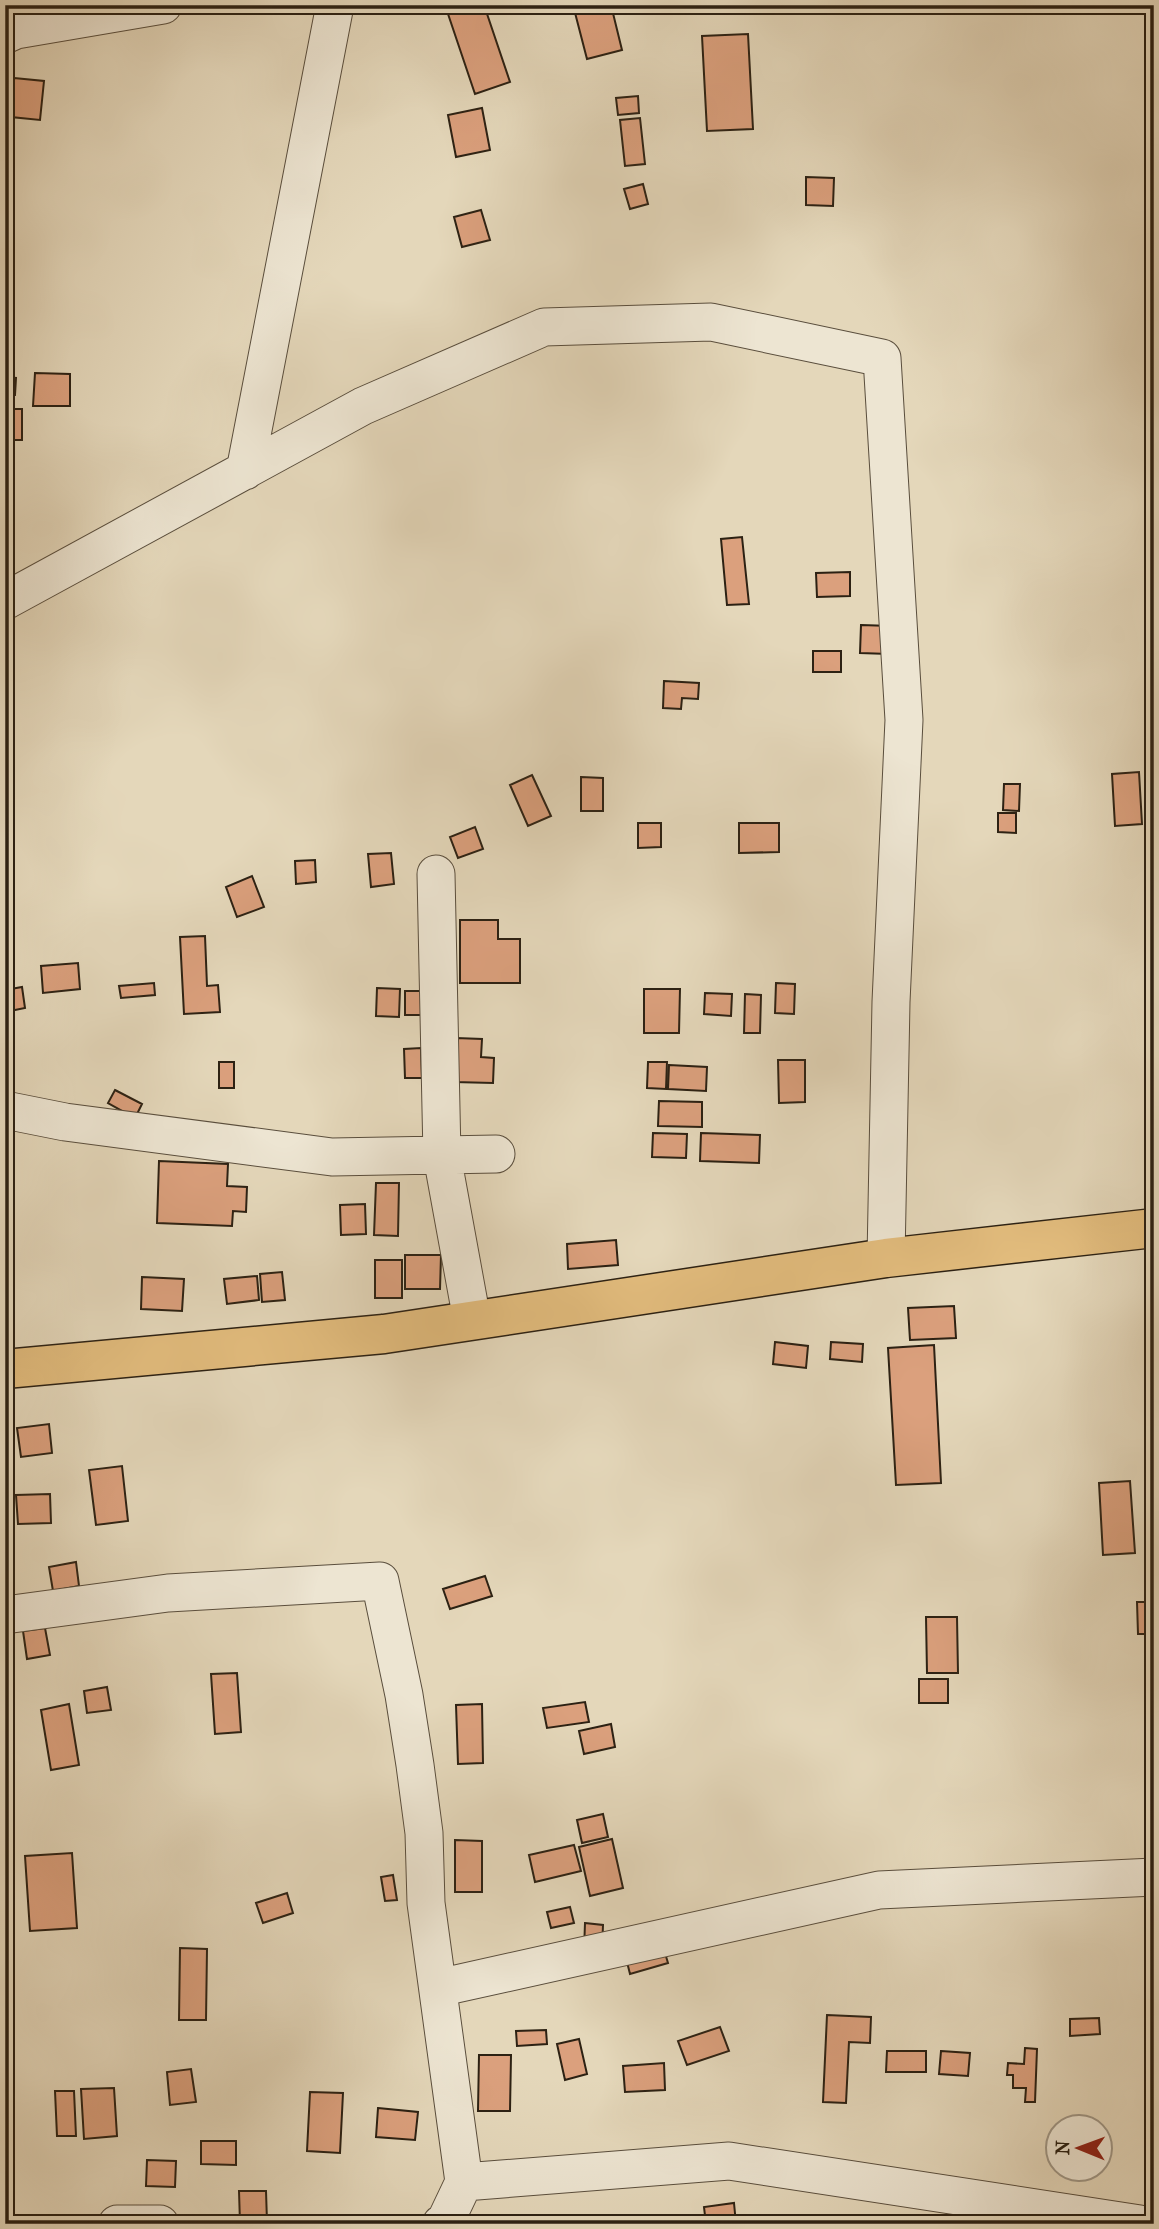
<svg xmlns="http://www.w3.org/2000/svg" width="1159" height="2229" font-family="'IM FELL French Canon',serif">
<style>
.building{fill:#dba07d;stroke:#2c2113;stroke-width:2}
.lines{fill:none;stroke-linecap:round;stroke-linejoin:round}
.street-casing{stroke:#5a4e3d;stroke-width:39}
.primary-casing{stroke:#2c2113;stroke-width:41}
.street{stroke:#ede5d2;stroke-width:37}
.primary{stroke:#e2bc7d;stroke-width:38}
</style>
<rect width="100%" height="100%" fill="#e4d7ba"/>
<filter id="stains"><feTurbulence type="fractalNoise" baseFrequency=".00286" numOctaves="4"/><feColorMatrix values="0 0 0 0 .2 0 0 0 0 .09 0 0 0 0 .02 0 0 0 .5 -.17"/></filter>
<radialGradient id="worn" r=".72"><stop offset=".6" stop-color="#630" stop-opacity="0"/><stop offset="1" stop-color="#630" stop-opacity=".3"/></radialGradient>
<path class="building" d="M 445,5 L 484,5 L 510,82 L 475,94 Z
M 573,5 L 611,5 L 622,50 L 587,59 Z
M 748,34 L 753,129 L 707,131 L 702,36 Z
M 14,78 L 44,81 L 40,120 L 11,117 Z
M 638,96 L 639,113 L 618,115 L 616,98 Z
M 482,108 L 490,150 L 456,157 L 448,115 Z
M 640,118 L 645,164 L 625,166 L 620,120 Z
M 806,177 L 834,178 L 833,206 L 806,205 Z
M 643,184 L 648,204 L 630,209 L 624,189 Z
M 481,210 L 490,240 L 462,247 L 454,217 Z
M 35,373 L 70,374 L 70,406 L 33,406 Z
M 5,377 L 16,378 L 15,395 L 5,394 Z
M 5,409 L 22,409 L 22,440 L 7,440 L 5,480 Z
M 742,537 L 749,604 L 727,605 L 721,539 Z
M 850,572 L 850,596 L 817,597 L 816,573 Z
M 861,625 L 891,626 L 889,654 L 860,653 Z
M 813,651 L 841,651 L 841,672 L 813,672 Z
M 664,681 L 699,683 L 698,699 L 682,698 L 681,709 L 663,708 Z
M 1139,772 L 1142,824 L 1115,826 L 1112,774 Z
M 532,775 L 551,816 L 528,826 L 510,785 Z
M 581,777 L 603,778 L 603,811 L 581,811 Z
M 1004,784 L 1020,784 L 1019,811 L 1003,810 Z
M 998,813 L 1016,813 L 1016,833 L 998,832 Z
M 638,823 L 661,823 L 661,847 L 638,848 Z
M 739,823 L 779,823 L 779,852 L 739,853 Z
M 475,827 L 483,849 L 458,858 L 450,837 Z
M 391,853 L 394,884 L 371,887 L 368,854 Z
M 315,860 L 316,882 L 296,884 L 295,861 Z
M 252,876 L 264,907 L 237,917 L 226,887 Z
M 460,920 L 498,920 L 498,939 L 520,939 L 520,983 L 460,983 Z
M 205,936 L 207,986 L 218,985 L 220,1012 L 184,1014 L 180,937 Z
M 78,963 L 80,989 L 43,993 L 41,966 Z
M 154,983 L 155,995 L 121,998 L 119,986 Z
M 776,983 L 795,984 L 794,1014 L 775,1013 Z
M 22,987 L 25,1008 L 5,1012 L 5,990 Z
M 377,988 L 400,989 L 399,1017 L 376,1016 Z
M 644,989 L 680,989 L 679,1033 L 644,1033 Z
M 405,991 L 422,991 L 421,1015 L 405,1015 Z
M 705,993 L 732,994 L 731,1016 L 704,1014 Z
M 745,994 L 761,995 L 760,1033 L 744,1033 Z
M 456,1038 L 482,1039 L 481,1057 L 494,1058 L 493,1083 L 454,1082 Z
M 421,1048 L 422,1078 L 405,1078 L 404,1049 Z
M 778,1060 L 805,1060 L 805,1102 L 779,1103 Z
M 219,1062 L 234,1062 L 234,1088 L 219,1088 Z
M 648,1062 L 667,1062 L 666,1089 L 647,1088 Z
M 669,1065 L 707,1067 L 706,1091 L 668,1089 Z
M 115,1090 L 142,1104 L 135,1118 L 108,1103 Z
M 659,1101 L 702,1102 L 702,1127 L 658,1126 Z
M 653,1133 L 687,1134 L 686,1158 L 652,1157 Z
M 701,1133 L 760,1135 L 759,1163 L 700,1161 Z
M 159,1161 L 228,1164 L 227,1186 L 247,1187 L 246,1212 L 233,1211 L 232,1226 L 157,1223 Z
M 376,1183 L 399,1183 L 398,1236 L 374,1235 Z
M 365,1204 L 366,1234 L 341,1235 L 340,1205 Z
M 616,1240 L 618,1265 L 568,1269 L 567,1244 Z
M 405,1255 L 441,1255 L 440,1289 L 405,1289 Z
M 375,1260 L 402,1260 L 402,1298 L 375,1298 Z
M 282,1272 L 285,1300 L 262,1302 L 260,1274 Z
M 257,1276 L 259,1300 L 227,1304 L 224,1279 Z
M 142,1277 L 184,1279 L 182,1311 L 141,1309 Z
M 954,1306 L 956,1338 L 910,1340 L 908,1308 Z
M 775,1342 L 808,1346 L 806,1368 L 773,1364 Z
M 831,1342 L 863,1344 L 862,1362 L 830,1359 Z
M 934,1345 L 941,1483 L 896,1485 L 888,1348 Z
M 49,1424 L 52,1453 L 21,1457 L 17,1428 Z
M 122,1466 L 128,1521 L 96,1525 L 89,1470 Z
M 1130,1481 L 1135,1553 L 1103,1555 L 1099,1483 Z
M 50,1494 L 51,1523 L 18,1524 L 16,1495 Z
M 76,1562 L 79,1586 L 53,1591 L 49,1567 Z
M 485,1576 L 492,1596 L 450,1609 L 443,1589 Z
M 1137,1602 L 1154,1602 L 1154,1634 L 1138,1634 Z
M 926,1617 L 957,1617 L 958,1673 L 927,1673 Z
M 45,1628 L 50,1655 L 27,1659 L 23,1631 Z
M 237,1673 L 241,1732 L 215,1734 L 211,1674 Z
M 919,1679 L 948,1679 L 948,1703 L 919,1703 Z
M 107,1687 L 111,1710 L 87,1713 L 84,1691 Z
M 585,1702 L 589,1722 L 547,1728 L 543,1708 Z
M 69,1704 L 79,1765 L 51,1770 L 41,1710 Z
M 482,1704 L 483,1763 L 458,1764 L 456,1705 Z
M 611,1724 L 615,1747 L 584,1754 L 579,1731 Z
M 603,1814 L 608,1837 L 582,1843 L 577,1820 Z
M 612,1839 L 623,1888 L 590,1896 L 579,1847 Z
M 455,1840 L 482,1841 L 482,1892 L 455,1892 Z
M 574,1845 L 581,1871 L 535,1882 L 529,1855 Z
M 72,1853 L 77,1928 L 30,1931 L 25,1856 Z
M 393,1875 L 397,1900 L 385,1901 L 381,1877 Z
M 287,1893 L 293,1913 L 263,1923 L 256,1903 Z
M 570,1907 L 574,1923 L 551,1928 L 547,1912 Z
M 585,1923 L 603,1925 L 602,1952 L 584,1951 Z
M 662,1943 L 668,1963 L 630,1974 L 625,1954 Z
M 180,1948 L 207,1949 L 206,2020 L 179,2020 Z
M 827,2015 L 871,2017 L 870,2043 L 849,2042 L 846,2103 L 823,2102 Z
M 1099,2018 L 1100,2034 L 1070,2036 L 1070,2019 Z
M 720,2027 L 729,2051 L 687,2065 L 678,2041 Z
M 546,2030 L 547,2044 L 517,2046 L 516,2031 Z
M 579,2039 L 587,2074 L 565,2080 L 557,2044 Z
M 1025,2048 L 1037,2049 L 1035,2102 L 1025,2102 L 1026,2088 L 1013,2088 L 1013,2075 L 1007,2075 L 1008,2063 L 1024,2064 Z
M 887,2051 L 926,2051 L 926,2072 L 886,2072 Z
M 941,2051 L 970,2053 L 968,2076 L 939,2074 Z
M 479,2055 L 511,2055 L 510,2111 L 478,2111 Z
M 664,2063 L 665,2090 L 625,2092 L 623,2066 Z
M 191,2069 L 196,2102 L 170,2105 L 167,2072 Z
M 114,2088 L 117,2136 L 84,2139 L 81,2089 Z
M 55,2091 L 74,2091 L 76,2136 L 57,2136 Z
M 310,2092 L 343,2093 L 340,2153 L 307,2151 Z
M 378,2108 L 418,2112 L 415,2140 L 376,2137 Z
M 201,2141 L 236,2141 L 236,2165 L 201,2164 Z
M 147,2160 L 176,2161 L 175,2187 L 146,2186 Z
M 239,2191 L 266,2191 L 267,2222 L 240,2223 Z
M 734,2203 L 736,2224 L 706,2224 L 704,2207 Z
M 498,2216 L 519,2216 L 519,2224 L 498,2224 Z"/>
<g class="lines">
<g class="street-casing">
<path id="street" d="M 5,35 L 16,30 L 163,5
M 245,471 L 335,5
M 5,601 L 363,406 L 544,327 L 711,322 L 882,358 L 904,720 L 891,1002 L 886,1258
M 436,874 L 442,1156 L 472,1320
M 5,1110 L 65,1122 L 332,1157 L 496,1154
M 5,1615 L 168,1593 L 380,1581 L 404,1695 L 415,1765 L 424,1833 L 426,1903 L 464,2182
M 438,1988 L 879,1890 L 1154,1877
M 117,2224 L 160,2224
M 441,2224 L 445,2222 L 464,2182 L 729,2161 L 1140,2224"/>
</g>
<g class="primary-casing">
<path id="primary" d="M 5,1369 L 384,1334 L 886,1258 L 1154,1228"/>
</g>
<use href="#street" class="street"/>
<use href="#primary" class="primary"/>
</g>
<rect width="1159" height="2229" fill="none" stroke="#e4d7ba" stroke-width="28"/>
<rect x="7" y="7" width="1145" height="2215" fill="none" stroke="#2c2113" stroke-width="3.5"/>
<rect x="14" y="14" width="1131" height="2201" fill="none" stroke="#2c2113" stroke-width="2"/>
<g transform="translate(1079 2148) rotate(271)"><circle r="33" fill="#ede5d2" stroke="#a09786" stroke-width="2"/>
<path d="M0-5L12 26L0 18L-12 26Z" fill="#8f2418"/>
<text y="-10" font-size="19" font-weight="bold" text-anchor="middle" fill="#2c2113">N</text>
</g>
<rect width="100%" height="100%" filter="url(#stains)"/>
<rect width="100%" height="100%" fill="url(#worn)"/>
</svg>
